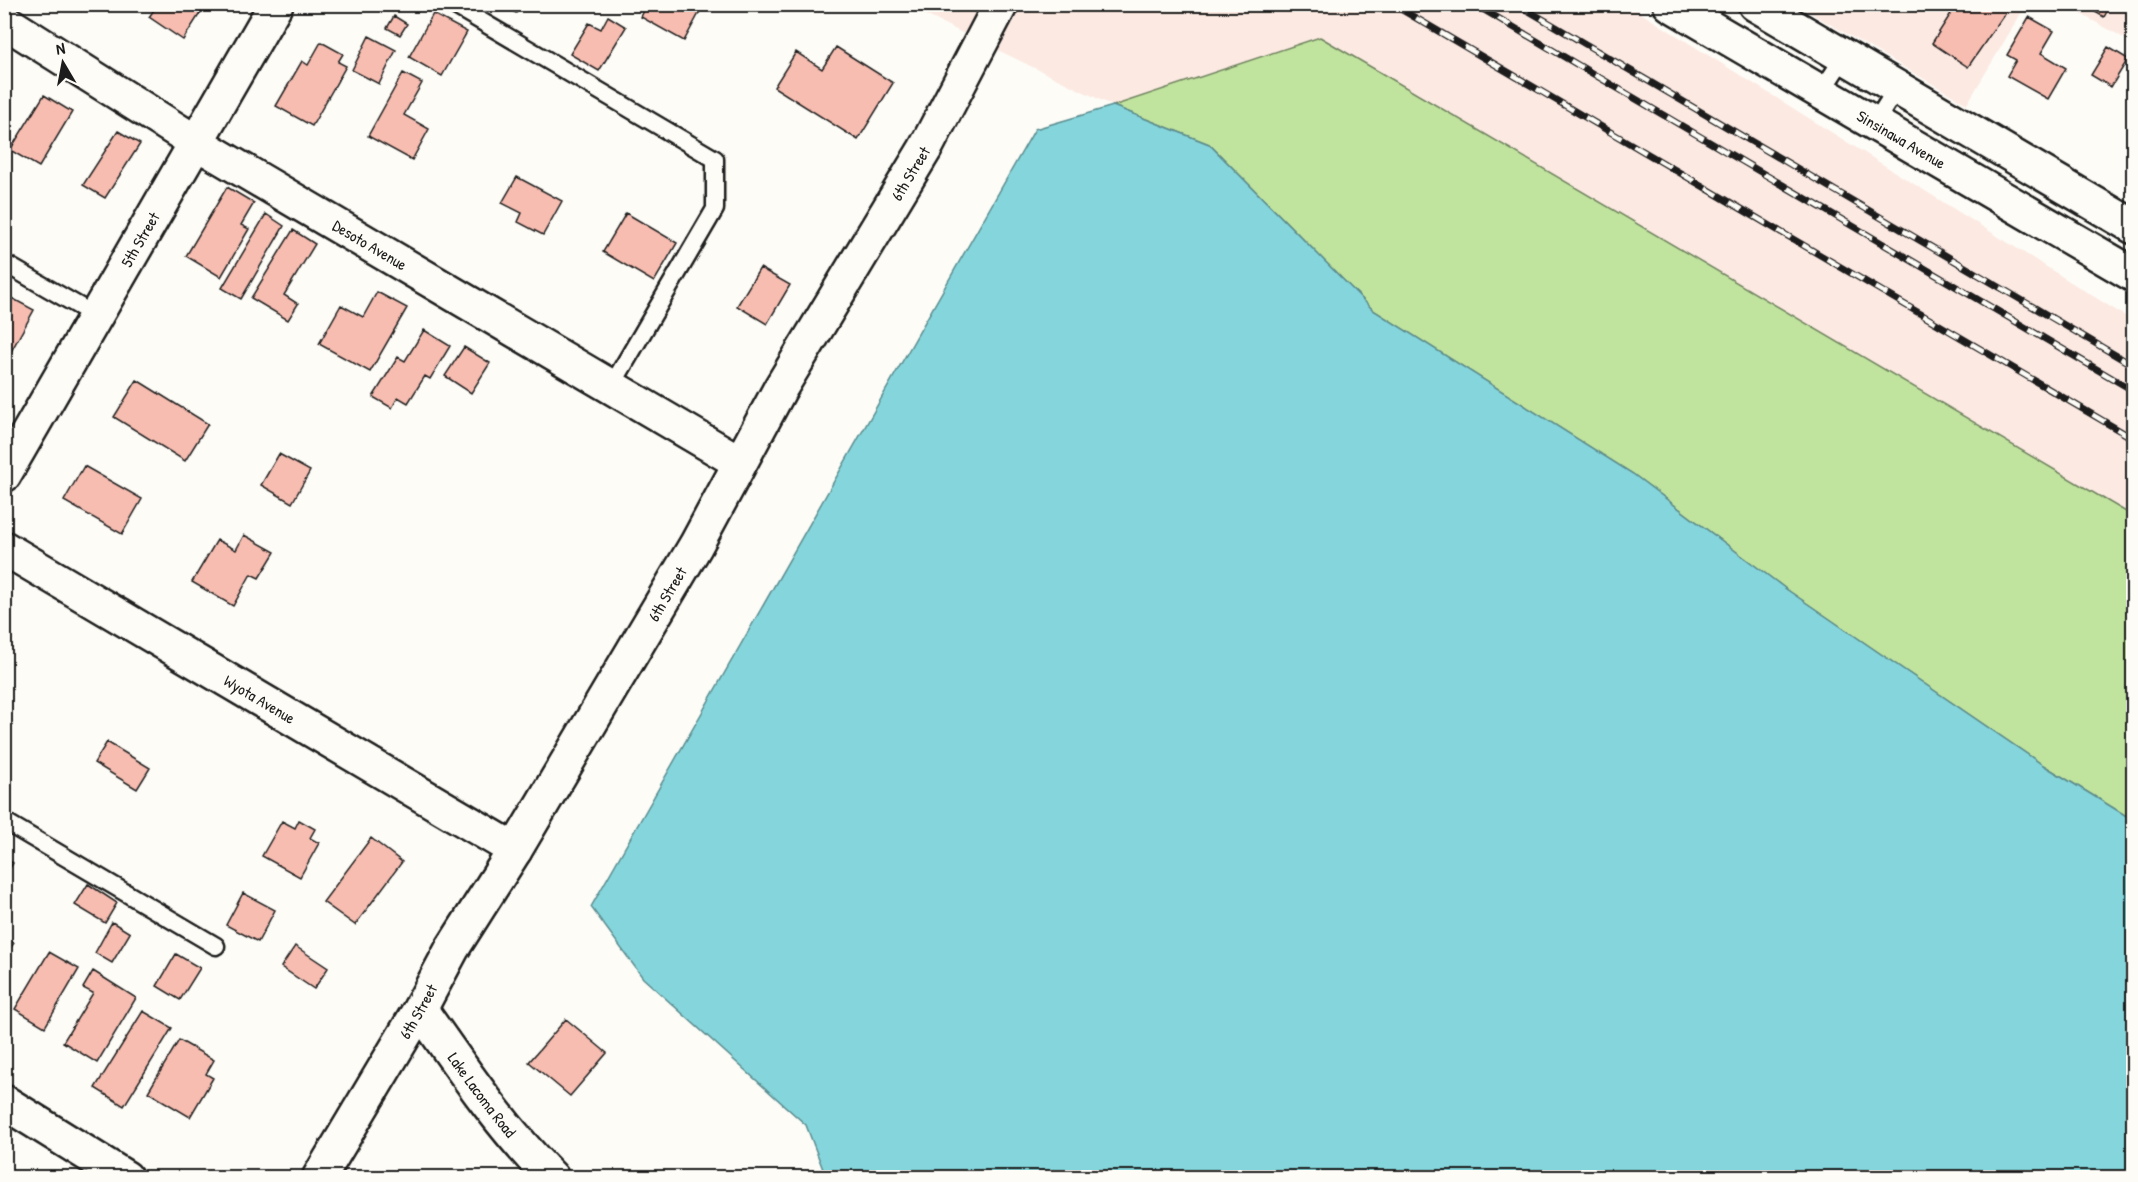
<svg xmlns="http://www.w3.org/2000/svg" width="2138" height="1182" font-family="'Patrick Hand',sans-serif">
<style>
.built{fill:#fce9e2}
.green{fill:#c0e49e;stroke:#6e805d;stroke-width:1.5}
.water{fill:#85d6dc;stroke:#5b8c8f;stroke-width:1.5}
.building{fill:#f8bdb1;stroke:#1c1c1c;stroke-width:1.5}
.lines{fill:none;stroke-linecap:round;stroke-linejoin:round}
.lane-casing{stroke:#1c1c1c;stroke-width:21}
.street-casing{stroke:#1c1c1c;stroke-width:38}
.highway-casing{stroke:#1c1c1c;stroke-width:38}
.lane{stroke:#fdfcf7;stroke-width:16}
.street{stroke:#fdfcf7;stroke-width:33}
.highway{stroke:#fdfcf7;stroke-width:33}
.rail-casing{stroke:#1c1c1c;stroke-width:7}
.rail{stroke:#fdfcf7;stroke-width:4.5;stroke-dasharray:14;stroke-linecap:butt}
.labels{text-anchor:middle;stroke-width:4.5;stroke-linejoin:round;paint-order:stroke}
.street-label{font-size:16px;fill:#1c1c1c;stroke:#fdfcf7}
</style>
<rect width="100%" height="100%" fill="#fdfcf7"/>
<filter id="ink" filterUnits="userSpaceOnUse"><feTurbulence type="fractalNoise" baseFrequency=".0167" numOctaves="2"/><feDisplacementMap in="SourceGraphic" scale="12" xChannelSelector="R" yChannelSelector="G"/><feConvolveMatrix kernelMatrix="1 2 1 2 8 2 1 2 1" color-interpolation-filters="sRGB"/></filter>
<g filter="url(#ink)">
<path class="built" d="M 905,5 L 1628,5 L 2133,321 L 2133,516 L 1320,37 L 1113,106 Z
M 1797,5 L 2026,5 L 1967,104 Z
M 2065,5 L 2133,5 L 2133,43 Z"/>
<path class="green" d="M 1320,37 L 2133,516 L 2133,820 L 2043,765 L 1786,589 L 1633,474 L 1373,310 L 1209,144 L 1113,106 Z"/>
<path class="water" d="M 1113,106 L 1209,144 L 1373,310 L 1633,474 L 1786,589 L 2043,765 L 2133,820 L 2133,1177 L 826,1177 L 806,1125 L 643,978 L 591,907 L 1035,129 Z"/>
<path class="building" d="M 158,4 L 206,4 L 183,40 L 149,17 Z
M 498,4 L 520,4 L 516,13 Z
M 647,4 L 704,4 L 684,41 L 641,17 Z
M 1957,4 L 2010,6 L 1968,67 L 1932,43 Z
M 2081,4 L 2111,4 L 2104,17 Z
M 433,14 L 467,32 L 442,76 L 409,57 Z
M 394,16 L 407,24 L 400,35 L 387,28 Z
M 608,16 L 626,27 L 599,71 L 570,54 L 589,23 L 601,29 Z
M 2029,17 L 2054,31 L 2041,53 L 2066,68 L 2048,99 L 2007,76 L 2016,60 L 2007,55 Z
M 369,36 L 396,50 L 379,84 L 352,70 Z
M 321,42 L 343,54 L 338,62 L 346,66 L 312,126 L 276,106 L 302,61 L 308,65 Z
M 836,47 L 893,83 L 858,140 L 774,87 L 796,52 L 822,69 Z
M 2108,47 L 2128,59 L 2111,87 L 2091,75 Z
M 403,73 L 422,83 L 404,115 L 429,129 L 412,160 L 368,136 Z
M 44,95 L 72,112 L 39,167 L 10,150 Z
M 118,131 L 140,144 L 105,198 L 83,185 Z
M 517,177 L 562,201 L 543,235 L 518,222 L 522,213 L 502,203 Z
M 227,187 L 254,203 L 241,225 L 249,229 L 221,277 L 186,256 Z
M 626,213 L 677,243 L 654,282 L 603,252 Z
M 266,214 L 284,226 L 241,299 L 222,288 Z
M 293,230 L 315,244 L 284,295 L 298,304 L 288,320 L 251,298 Z
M 760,268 L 790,285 L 767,324 L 737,306 Z
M 377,292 L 407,308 L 370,372 L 319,344 L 341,305 L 363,317 Z
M 4,294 L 34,310 L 4,364 Z
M 424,330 L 450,346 L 430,379 L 425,376 L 408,403 L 398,397 L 392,408 L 373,397 L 398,357 L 405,361 Z
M 464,347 L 490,363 L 471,393 L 445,376 Z
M 137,380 L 208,424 L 185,461 L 114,417 Z
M 279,454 L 310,471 L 292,503 L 261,485 Z
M 84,466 L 142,499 L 122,534 L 64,501 Z
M 244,535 L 275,552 L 259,578 L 251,574 L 233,606 L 192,582 L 217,540 L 236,550 Z
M 107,742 L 150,768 L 137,789 L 94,763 Z
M 299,820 L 315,829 L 310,838 L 319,843 L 300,877 L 262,856 L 282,821 L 295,828 Z
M 371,838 L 402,862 L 355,925 L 323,902 Z
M 4,858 L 13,863 L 4,878 Z
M 88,884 L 117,903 L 105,923 L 75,905 Z
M 243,893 L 275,910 L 258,942 L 226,925 Z
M 112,922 L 130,933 L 112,963 L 95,953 Z
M 4,937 L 14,943 L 4,957 Z
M 295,946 L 328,968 L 314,989 L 281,967 Z
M 49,952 L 79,969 L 45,1027 L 15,1009 Z
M 176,954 L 200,968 L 180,1000 L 157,986 Z
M 93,971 L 136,998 L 97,1063 L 63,1042 L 93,993 L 83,988 Z
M 143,1011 L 172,1028 L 124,1106 L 95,1088 Z
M 566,1019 L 607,1053 L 570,1096 L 529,1062 Z
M 179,1040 L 214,1060 L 206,1074 L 213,1078 L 190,1117 L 148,1092 Z"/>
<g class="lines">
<g class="lane-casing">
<path id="lane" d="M 452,4 L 715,159 L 715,209 L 611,387
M 1821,92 L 1844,57
M 1874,124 L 1897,88
M 4,263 L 96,316
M 4,821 L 216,946"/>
</g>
<g class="street-casing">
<g id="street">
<path id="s1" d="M 4,21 L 197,143 L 739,462"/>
<path id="s2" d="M 4,475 L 276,4"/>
<path id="s3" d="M 4,548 L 515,850"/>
<path id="s4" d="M 420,1009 C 461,1067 501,1127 552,1178"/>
<path d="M 4,1102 L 126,1178"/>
<path id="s5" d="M 319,1178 L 420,1009 L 452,949 L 515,850 L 696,545 L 780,389 L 925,149 L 1001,4"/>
</g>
</g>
<g class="highway-casing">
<g id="highway">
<path id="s6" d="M 1670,4 L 2134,275"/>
<path d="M 1755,4 L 2134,227"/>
</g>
</g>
<use href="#lane" class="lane"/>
<use href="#street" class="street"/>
<use href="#highway" class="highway"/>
<g class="rail-casing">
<path id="rail" d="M 1392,4 L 2134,439
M 1474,4 L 2134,391
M 1517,4 L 2134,366"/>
</g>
<use href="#rail" class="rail"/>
</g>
</g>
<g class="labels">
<g class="street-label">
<text dy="6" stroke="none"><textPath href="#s6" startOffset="268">Sinsinawa Avenue</textPath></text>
<text dy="6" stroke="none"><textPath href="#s5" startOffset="1166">6th Street</textPath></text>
<text dy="6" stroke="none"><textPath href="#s2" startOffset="272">5th Street</textPath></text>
<text dy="6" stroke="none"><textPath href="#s1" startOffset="429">Desoto Avenue</textPath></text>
<text dy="6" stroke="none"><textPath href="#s5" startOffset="680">6th Street</textPath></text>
<text dy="6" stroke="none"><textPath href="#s3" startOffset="297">Wyota Avenue</textPath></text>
<text dy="6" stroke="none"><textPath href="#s5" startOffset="194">6th Street</textPath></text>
<text dy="6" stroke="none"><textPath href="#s4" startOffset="106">Lake Lacoma Road</textPath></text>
</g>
</g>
<rect width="2138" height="1182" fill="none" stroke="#fdfcf7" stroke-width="24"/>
<rect x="12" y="12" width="2114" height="1158" fill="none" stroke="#1c1c1c" stroke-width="2" filter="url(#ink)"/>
<g transform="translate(63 63) rotate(350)" stroke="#fdfcf7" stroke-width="4.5" paint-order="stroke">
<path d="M0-4.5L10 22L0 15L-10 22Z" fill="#1c1c1c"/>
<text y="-9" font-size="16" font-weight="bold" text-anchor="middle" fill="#1c1c1c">N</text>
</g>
</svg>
